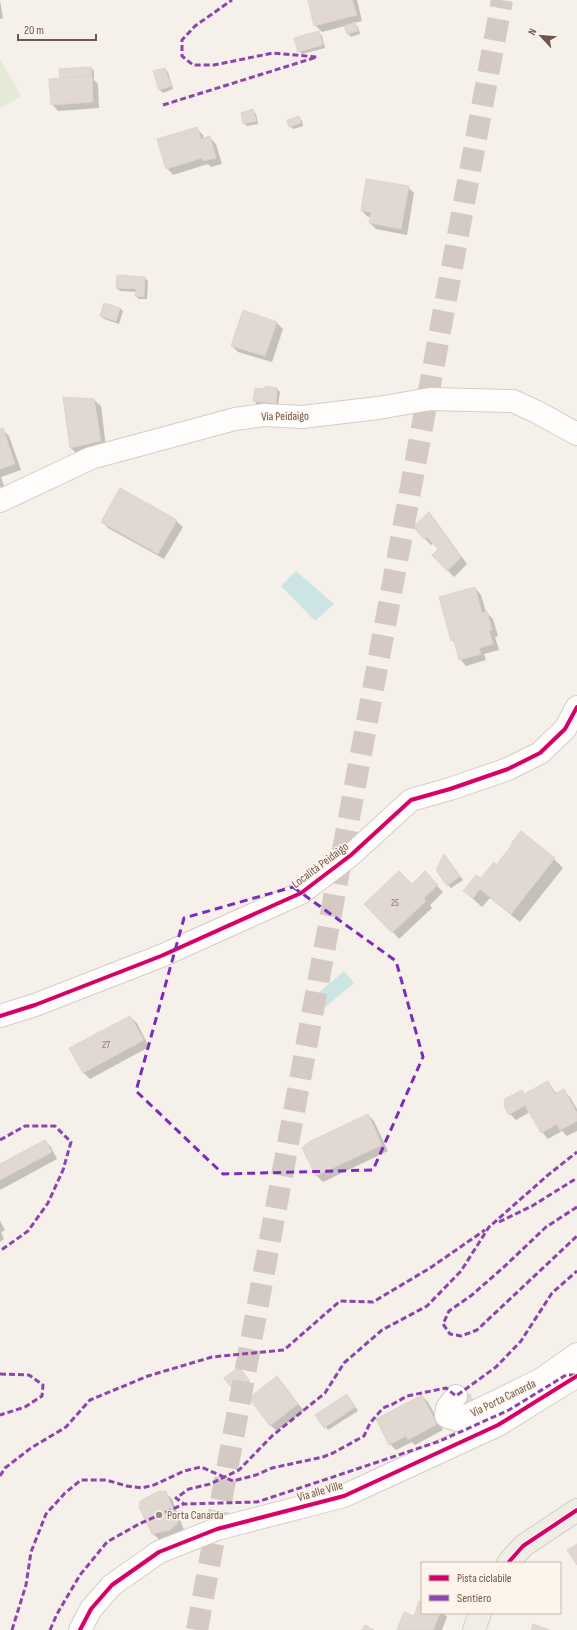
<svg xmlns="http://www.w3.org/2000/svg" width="577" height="1630" font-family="'Sofia Sans Condensed',sans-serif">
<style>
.green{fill:#e4ead6}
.water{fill:#cde4e4}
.shadow{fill:#0003}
.building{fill:#e2d8d2;stroke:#ded3cd}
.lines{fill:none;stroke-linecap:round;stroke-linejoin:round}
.major-tunnel{stroke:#d4cac3;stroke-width:22;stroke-dasharray:22 11;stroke-linecap:butt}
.minor-casing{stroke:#d5cdc8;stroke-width:24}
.major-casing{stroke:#d4cbc7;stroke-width:24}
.minor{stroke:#fefdfc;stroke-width:22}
.major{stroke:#f0ece6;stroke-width:22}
.quiet{stroke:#8e44ad;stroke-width:3;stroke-dasharray:6 3;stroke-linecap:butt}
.cycleway-casing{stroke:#fdf5eb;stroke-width:6}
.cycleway{stroke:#d6006c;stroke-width:4}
.marked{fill:none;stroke:#7b2cbf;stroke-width:3;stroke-dasharray:8 5;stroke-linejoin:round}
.poi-dot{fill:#9f8d84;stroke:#fdf5eb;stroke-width:1.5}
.labels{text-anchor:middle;stroke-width:3;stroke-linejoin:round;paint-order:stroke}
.number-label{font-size:10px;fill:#8e7970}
.street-label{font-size:12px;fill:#70574d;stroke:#fdf5eb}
.poi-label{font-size:12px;fill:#70574d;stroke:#fdf5eb;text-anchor:start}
</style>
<rect width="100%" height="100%" fill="#f6f0ea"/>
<path class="green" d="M 0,59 L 21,96 L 0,109 Z"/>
<path class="water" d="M 296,571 L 334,604 L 315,621 L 281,586 Z
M 344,971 L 354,983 L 316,1015 L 307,1003 Z"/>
<path class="shadow" d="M 0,0 L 3,18 L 0,19 Z
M 309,0 L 357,0 L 362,21 L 354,23 L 358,27 L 360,34 L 351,37 L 348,34 L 345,26 L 322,32 L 315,25 Z
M 319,33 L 322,36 L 325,48 L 302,54 L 299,51 Z
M 91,68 L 94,71 L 94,79 L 93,79 L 98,84 L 99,108 L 58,111 L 52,104 L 62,79 L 61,78 Z
M 165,69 L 168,72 L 173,89 L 163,93 L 160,90 Z
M 253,111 L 256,114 L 258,124 L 247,126 L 244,123 Z
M 299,117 L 302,121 L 303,126 L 293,129 L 290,126 Z
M 197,129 L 203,135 L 204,139 L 209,137 L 216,144 L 222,164 L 211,167 L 208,164 L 173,175 L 167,168 Z
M 408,187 L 414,193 L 407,235 L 376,229 L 370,223 L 371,217 L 368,217 L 362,211 Z
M 145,278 L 148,281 L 147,299 L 139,299 L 136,296 L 137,292 L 120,291 L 117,288 Z
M 120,308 L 123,311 L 119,324 L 104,319 L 101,316 Z
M 276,322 L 283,329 L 272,362 L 238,352 L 232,346 Z
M 276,388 L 280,392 L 278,406 L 257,404 L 254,401 L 266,390 Z
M 94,400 L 101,406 L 106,447 L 77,454 L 71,448 Z
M 3,430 L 9,436 L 21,470 L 1,477 L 4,486 L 0,487 L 0,431 Z
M 429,514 L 435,520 L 467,564 L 454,577 L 433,555 L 439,549 L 434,543 L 431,545 L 414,527 Z
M 102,521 L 176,521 L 183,527 L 164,559 L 108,528 Z
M 475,588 L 481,595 L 486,612 L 493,619 L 498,636 L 495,637 L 499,650 L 484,654 L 486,660 L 466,666 L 460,659 L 455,643 L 452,640 Z
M 447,859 L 463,880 L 451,888 L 448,885 Z
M 554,859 L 563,868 L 520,922 L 490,898 L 482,907 L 464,891 L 481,880 L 497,866 Z
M 425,873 L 443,892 L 430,905 L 432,908 L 399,939 L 393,932 L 412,885 Z
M 130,1017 L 137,1023 L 149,1047 L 90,1079 L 83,1072 Z
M 548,1082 L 557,1094 L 564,1091 L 570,1097 L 577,1109 L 577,1131 L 567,1136 L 562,1131 L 548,1139 L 542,1132 L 530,1112 L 516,1120 L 510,1114 L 522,1091 L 525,1095 Z
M 368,1115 L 374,1121 L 388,1151 L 323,1182 L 317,1176 L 303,1148 Z
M 45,1141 L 51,1147 L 57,1159 L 0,1190 L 0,1166 Z
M 0,1221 L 5,1230 L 1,1232 L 4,1239 L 0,1242 Z
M 241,1371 L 251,1384 L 238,1393 L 226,1378 Z
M 277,1377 L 304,1411 L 277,1431 L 270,1425 Z
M 422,1396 L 428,1402 L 443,1430 L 415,1445 L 412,1442 L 396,1450 L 390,1444 Z
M 350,1398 L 358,1411 L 328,1430 L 317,1415 Z
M 165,1492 L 172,1499 L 184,1530 L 177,1536 L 160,1540 L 153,1534 L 140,1507 Z
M 422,1603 L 422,1613 L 443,1613 L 447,1617 L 442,1630 L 398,1630 L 414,1617 Z"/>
<path class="building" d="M 308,0 L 352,0 L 357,15 L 314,26 Z
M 355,22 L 358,31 L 347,34 L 344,26 Z
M 319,31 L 323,45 L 298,52 L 294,38 Z
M 91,67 L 92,76 L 60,78 L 59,69 Z
M 165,68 L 171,86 L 159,90 L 153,71 Z
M 92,76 L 93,102 L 51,105 L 49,79 Z
M 253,109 L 256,121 L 243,124 L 241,113 Z
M 299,116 L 301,123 L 289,127 L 287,120 Z
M 197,127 L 201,139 L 210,136 L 216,158 L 203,161 L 202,158 L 166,169 L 157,139 Z
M 366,179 L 409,186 L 401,229 L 369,223 L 371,212 L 361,211 Z
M 117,275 L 145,277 L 144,297 L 135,296 L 136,289 L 116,288 Z
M 104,303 L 120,308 L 116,321 L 100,316 Z
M 243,310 L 277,322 L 265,356 L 231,346 Z
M 265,386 L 277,388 L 276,403 L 253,401 L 255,388 L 265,389 Z
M 63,397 L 94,399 L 101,441 L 70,448 Z
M 3,428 L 15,464 L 0,469 L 0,429 Z
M 120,488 L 177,520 L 158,554 L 101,522 Z
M 429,512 L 461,557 L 447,571 L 432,555 L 438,549 L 427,537 L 424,539 L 413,527 Z
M 475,587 L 482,613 L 487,611 L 492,630 L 489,631 L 493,644 L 479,648 L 481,654 L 459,660 L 454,640 L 451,641 L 439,597 Z
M 521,831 L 555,858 L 511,914 L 480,889 L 473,898 L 463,891 L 476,875 L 481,878 L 494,862 L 496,865 L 512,845 L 511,844 Z
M 444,854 L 460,876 L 447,886 L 436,870 Z
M 399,871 L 412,884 L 425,871 L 438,885 L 424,898 L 426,901 L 392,933 L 364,904 Z
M 130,1016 L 144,1040 L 83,1073 L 69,1048 Z
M 548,1081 L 555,1094 L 564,1089 L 577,1113 L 577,1121 L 560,1130 L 557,1124 L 541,1133 L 525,1105 L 509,1115 L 504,1106 L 505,1099 L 522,1090 L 524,1094 Z
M 368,1114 L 382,1145 L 316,1176 L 302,1148 L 309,1142 Z
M 45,1140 L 52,1152 L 0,1180 L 0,1164 Z
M 239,1367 L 249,1380 L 234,1391 L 224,1378 Z
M 277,1376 L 298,1404 L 270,1426 L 249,1398 Z
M 347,1394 L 355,1407 L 324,1428 L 315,1415 Z
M 470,1394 L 475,1407 L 463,1412 L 458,1399 Z
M 422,1395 L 437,1424 L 408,1440 L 406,1436 L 389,1445 L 376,1419 Z
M 159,1491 L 166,1491 L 178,1523 L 170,1530 L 152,1534 L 139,1507 L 140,1501 Z
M 577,1544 L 577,1565 L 567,1550 Z
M 419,1601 L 422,1602 L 422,1613 L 440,1613 L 433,1630 L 397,1630 L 404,1612 L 414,1616 Z
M 533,1624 L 550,1630 L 531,1630 Z
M 365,1625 L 374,1630 L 362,1630 Z"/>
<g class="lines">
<path class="major-tunnel" d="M 197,1630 L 502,0"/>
<g class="minor-casing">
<path id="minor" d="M 0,501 L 91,458 L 235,419 L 265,415 L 302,417 L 378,408 L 430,399 L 513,401 L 537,412 L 577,434
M 0,1016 L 35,1005 L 161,956 L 301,893 L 351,855 L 411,800 L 450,789 L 508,769 L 540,753 L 565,729 L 577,707
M 456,1396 L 447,1408 L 446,1416 L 458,1420 L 540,1380 L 577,1354
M 80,1630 L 91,1609 L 112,1585 L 159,1552 L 217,1529 L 344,1496 L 498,1425 L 577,1376"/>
</g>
<g class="major-casing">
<path id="major" d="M 508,1563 L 523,1546 L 577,1510
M 474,1630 L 480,1613"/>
</g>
<use href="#minor" class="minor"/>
<use href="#major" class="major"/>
<path class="quiet" d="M 163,105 L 317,57 L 273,53 L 214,65 L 193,65 L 182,56 L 182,40 L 195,26 L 232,0
M 0,1140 L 25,1126 L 55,1126 L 71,1142 L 63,1170 L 48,1203 L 28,1231 L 0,1251
M 577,1207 L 546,1227 L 505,1266 L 472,1295 L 449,1311 L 443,1324 L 450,1334 L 461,1336 L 477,1330 L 577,1236
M 499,1222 L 532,1206 L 577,1178
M 0,1374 L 29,1375 L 43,1385 L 42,1396 L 25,1407 L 0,1415
M 575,1375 L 566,1375 L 509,1410 L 440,1441 L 330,1478 L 257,1502 L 184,1504 L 176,1498 L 189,1489 L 210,1484 L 239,1470 L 272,1436 L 325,1393 L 344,1363 L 382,1330 L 427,1306 L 461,1271 L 489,1227 L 548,1175 L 577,1152
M 0,1476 L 5,1468 L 31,1448 L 66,1427 L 90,1400 L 148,1376 L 212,1357 L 284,1350 L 340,1301 L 373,1302 L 430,1268 L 485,1230
M 12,1630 L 26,1585 L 31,1552 L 46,1514 L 65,1493 L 81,1480 L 106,1480 L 127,1486 L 142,1488 L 154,1485 L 184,1471 L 201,1467 L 233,1481 L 256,1475 L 272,1468 L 323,1457 L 333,1453 L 364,1436 L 370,1423 L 383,1408 L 393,1404 L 407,1396 L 446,1388 L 456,1396 L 496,1367 L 521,1341 L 552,1293 L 577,1271
M 50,1630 L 57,1614 L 80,1575 L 107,1542 L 139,1524 L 184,1504"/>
<g class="cycleway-casing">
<path id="cycleway" d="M 0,1016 L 35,1005 L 161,956 L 301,893 L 351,855 L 411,800 L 450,789 L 508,769 L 540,753 L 565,729 L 577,707
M 508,1563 L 523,1546 L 577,1510
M 80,1630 L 91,1609 L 112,1585 L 159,1552 L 217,1529 L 344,1496 L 498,1425 L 577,1376"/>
</g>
<use href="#cycleway" class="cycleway"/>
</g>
<path class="marked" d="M 293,887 L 396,961 L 423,1057 L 373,1170 L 223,1174 L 136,1091 L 184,918 Z"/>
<circle class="poi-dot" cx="159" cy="1515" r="4"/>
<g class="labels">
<g class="number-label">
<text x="395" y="906">25</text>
<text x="106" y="1048">27</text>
</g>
<g class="street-label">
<text transform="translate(285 416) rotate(-1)" y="4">Via Peidaigo</text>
<text transform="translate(320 865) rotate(-37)" y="4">Località Peidaigo</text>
<text transform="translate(503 1398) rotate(-26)" y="4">Via Porta Canarda</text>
<text transform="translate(320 1491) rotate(-16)" y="4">Via alle Ville</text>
</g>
<g class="poi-label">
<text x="167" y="1519">Porta Canarda</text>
</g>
</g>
<rect x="421" y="1562" width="140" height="52" fill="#fdf5eb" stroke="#c5b6ac"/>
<rect x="429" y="1575" width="20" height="6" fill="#d6006c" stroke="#c5b6ac"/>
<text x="457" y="1582" font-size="12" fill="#70574d">Pista ciclabile</text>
<rect x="429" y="1595" width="20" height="6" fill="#8e44ad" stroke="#c5b6ac"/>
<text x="457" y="1602" font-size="12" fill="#70574d">Sentiero</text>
<g transform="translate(541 36) rotate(296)" stroke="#fdf5eb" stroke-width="3" paint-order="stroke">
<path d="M0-3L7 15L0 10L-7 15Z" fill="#70574d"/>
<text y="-6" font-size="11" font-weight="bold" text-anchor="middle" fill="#70574d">N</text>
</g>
<path d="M18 34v6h78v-6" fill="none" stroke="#70574d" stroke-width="2"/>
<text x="24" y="34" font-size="12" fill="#70574d" stroke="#fdf5eb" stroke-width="3" paint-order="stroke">20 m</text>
</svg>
